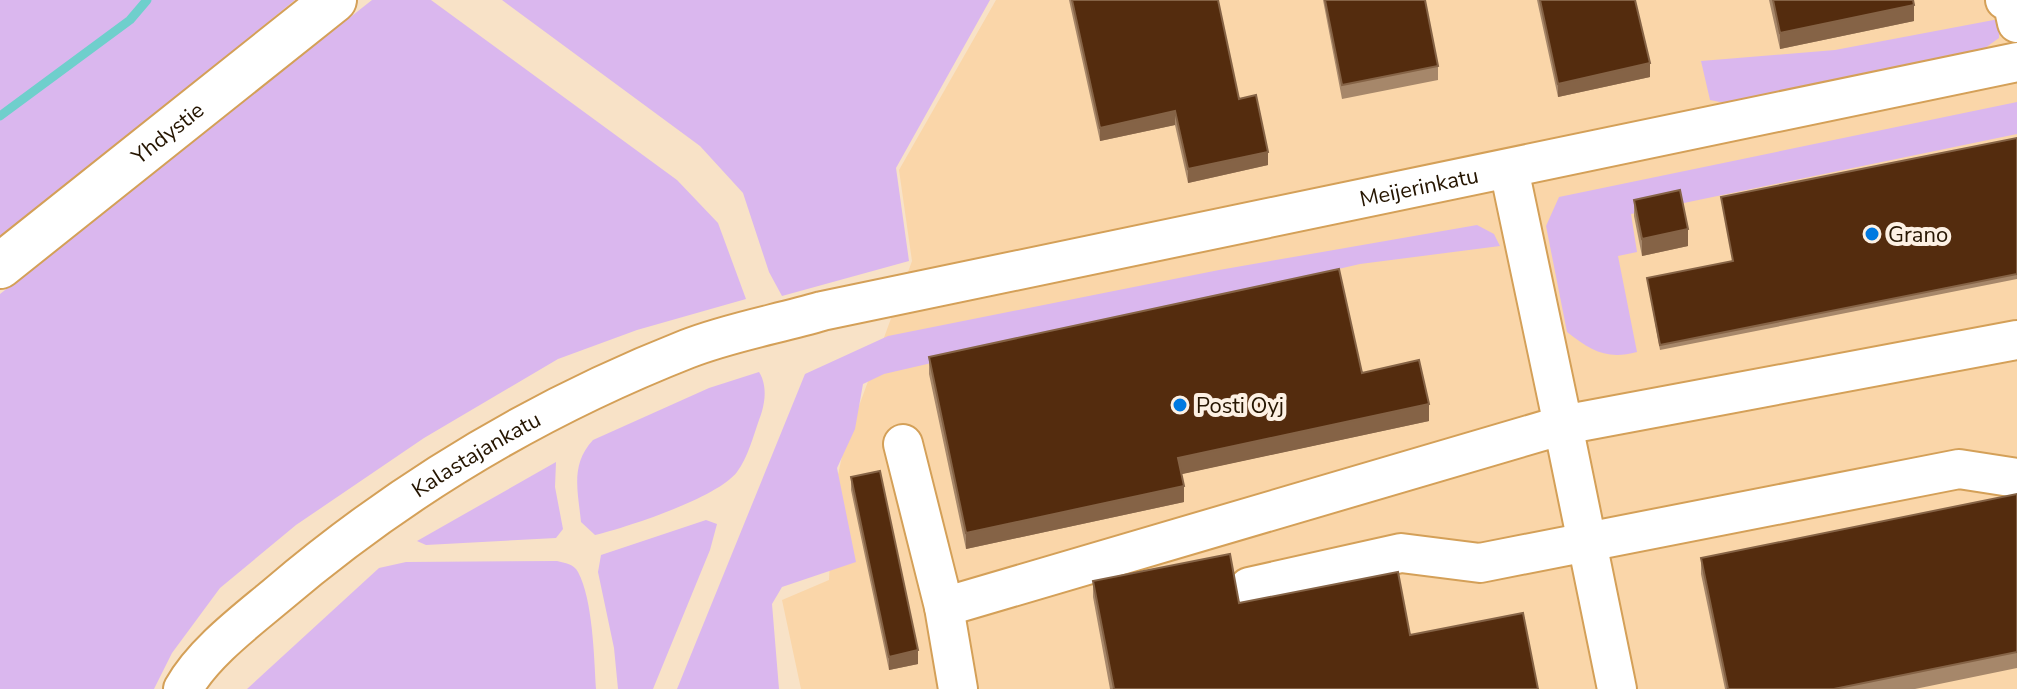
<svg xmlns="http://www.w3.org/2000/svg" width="2017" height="689" font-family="'Nunito Sans',sans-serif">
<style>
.built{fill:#fad6a9}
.green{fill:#dab7ee}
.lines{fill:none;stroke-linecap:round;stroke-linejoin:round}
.stream{stroke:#6fcfcc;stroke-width:9}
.minor-casing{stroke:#d4a058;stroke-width:42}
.major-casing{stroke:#d4a058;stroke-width:48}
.minor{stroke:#fff;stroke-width:38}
.major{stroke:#fff;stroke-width:44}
.wall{fill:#a6876a}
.shaded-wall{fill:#856346}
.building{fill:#542c0e;stroke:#856346;stroke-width:2}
.poi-dot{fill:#0079e0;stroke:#fdf1e4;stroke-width:3}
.labels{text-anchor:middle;stroke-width:8;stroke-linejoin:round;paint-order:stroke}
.street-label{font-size:22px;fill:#251501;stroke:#fdf1e4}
.poi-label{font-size:22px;fill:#251501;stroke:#fdf1e4;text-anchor:start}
</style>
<rect width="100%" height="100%" fill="#f8e2c7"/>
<path class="built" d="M 996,0 L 2017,0 L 2017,689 L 801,689 L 782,600 L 829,580 L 833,498 L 844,447 L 912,261 L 899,170 Z"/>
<path class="green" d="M 0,0 L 295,0 L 0,241 Z
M 372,0 L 431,0 L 677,180 L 718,223 L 746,299 L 637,330 L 558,359 L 424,438 L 296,525 L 220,588 L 172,653 L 154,689 L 0,689 L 0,294 Z
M 502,0 L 990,0 L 896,168 L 909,261 L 782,296 L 769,272 L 743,193 L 700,146 Z
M 1999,19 L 1999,38 L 1971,58 L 1730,104 L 1710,100 L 1701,61 L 1835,50 Z
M 2017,102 L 2017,134 L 1631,214 L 1637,252 L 1618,256 L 1637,352 C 1607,360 1591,351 1567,332 L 1546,226 L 1559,197 Z
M 1477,225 L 1494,234 L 1500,246 L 1360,264 L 884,374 L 863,384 L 855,429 L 837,468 L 856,562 L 782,587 L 772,604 L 779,689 L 677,689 L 805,374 L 888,336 L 1219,270 Z
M 759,372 C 768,386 765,405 759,420 C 753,437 748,457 737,472 C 717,498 628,527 595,535 L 581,522 C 578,491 570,465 593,440 L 709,388 Z
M 556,462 L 555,487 L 563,529 L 556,538 L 426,545 L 417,541 Z
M 706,520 L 717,524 L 710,550 L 653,689 L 618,689 L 614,648 L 598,572 L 601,555 Z
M 557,561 C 565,563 574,564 578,572 C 593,600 594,657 596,689 L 247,689 L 379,568 L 406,562 Z"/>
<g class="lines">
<path class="stream" d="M 0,116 L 130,20 L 147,0"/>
<g class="minor-casing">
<g id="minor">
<path d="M 2005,0 L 2013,5 L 2017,23"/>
<path d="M 1509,169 L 1563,425 L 2017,340"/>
<path d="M 903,444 L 944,607 L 1563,425 L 1617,689"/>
<path d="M 1249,587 L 1401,553 L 1480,563 L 1959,469 L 2017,478"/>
<path d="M 944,607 L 958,689"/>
<path id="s1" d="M 183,689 C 203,653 246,621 277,595 C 400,490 537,408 687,349 C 730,332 778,324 822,311 L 2017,62"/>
</g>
</g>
<g class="major-casing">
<g id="major">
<path id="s2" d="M 0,266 L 334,0"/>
</g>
</g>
<use href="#minor" class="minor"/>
<use href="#major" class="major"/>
</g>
<path class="wall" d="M 1069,0 L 1218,0 L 1239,99 L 1268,165 L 1188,183 L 1175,125 L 1100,141 Z
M 1323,0 L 1425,0 L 1438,66 L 1438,80 L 1342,99 Z
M 1537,0 L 1635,0 L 1650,77 L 1558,97 Z
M 1769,0 L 1913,0 L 1914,21 L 1780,49 Z
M 2017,138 L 2017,279 L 1660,350 L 1647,278 L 1733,261 L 1721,197 Z
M 1634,200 L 1688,246 L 1642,256 L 1634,216 Z
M 929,357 L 1362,373 L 1429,421 L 1181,474 L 1184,502 L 966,549 L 929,374 Z
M 851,477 L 918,664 L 889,670 L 851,490 Z
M 2017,494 L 2017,668 L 1915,689 L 1725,689 L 1701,574 L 1701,558 Z
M 1093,581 L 1239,603 L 1410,635 L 1538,689 L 1110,689 L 1093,597 Z"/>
<path class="shaded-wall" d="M 1914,5 L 1914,21 L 1780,49 L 1780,33 Z
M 1650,63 L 1650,77 L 1558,97 L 1558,84 Z
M 1175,111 L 1175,125 L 1100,141 L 1100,128 Z
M 1268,152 L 1268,165 L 1188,183 L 1188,169 Z
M 1688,229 L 1688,246 L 1642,256 L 1642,239 Z
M 1429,404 L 1429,421 L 1178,475 L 1178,458 Z
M 1184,486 L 1184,502 L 966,549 L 966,533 Z
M 918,650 L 918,664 L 889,670 L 889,657 Z"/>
<path class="building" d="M 1072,0 L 1218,0 L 1239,99 L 1256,95 L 1268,152 L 1188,169 L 1175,111 L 1100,128 Z
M 1325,0 L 1425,0 L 1438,66 L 1342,85 Z
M 1540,0 L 1635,0 L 1650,63 L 1558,84 Z
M 1773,0 L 1913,0 L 1914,5 L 1780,33 Z
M 2017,138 L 2017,274 L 1660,345 L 1647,278 L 1733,261 L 1721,197 Z
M 1680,190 L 1688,229 L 1642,239 L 1634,200 Z
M 1339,269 L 1362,373 L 1419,360 L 1429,404 L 1178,458 L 1184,486 L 966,533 L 929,357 Z
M 880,471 L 918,650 L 889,657 L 851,477 Z
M 2017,494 L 2017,652 L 1834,689 L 1728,689 L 1701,558 Z
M 1230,554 L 1239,603 L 1398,572 L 1410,635 L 1523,613 L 1538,689 L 1114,689 L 1093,581 Z"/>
<g class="poi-dot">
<circle cx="1872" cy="234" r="8"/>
<circle cx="1180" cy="405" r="8"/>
</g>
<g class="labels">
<g class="street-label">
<text dy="8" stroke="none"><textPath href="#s2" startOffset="214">Yhdystie</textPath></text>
<text dy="8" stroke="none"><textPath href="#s1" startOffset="1364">Meijerinkatu</textPath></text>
<text dy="8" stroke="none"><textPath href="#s1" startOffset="378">Kalastajankatu</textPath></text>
</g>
<g class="poi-label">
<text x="1888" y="242">Grano</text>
<text x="1196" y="413">Posti Oyj</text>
</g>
</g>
</svg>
